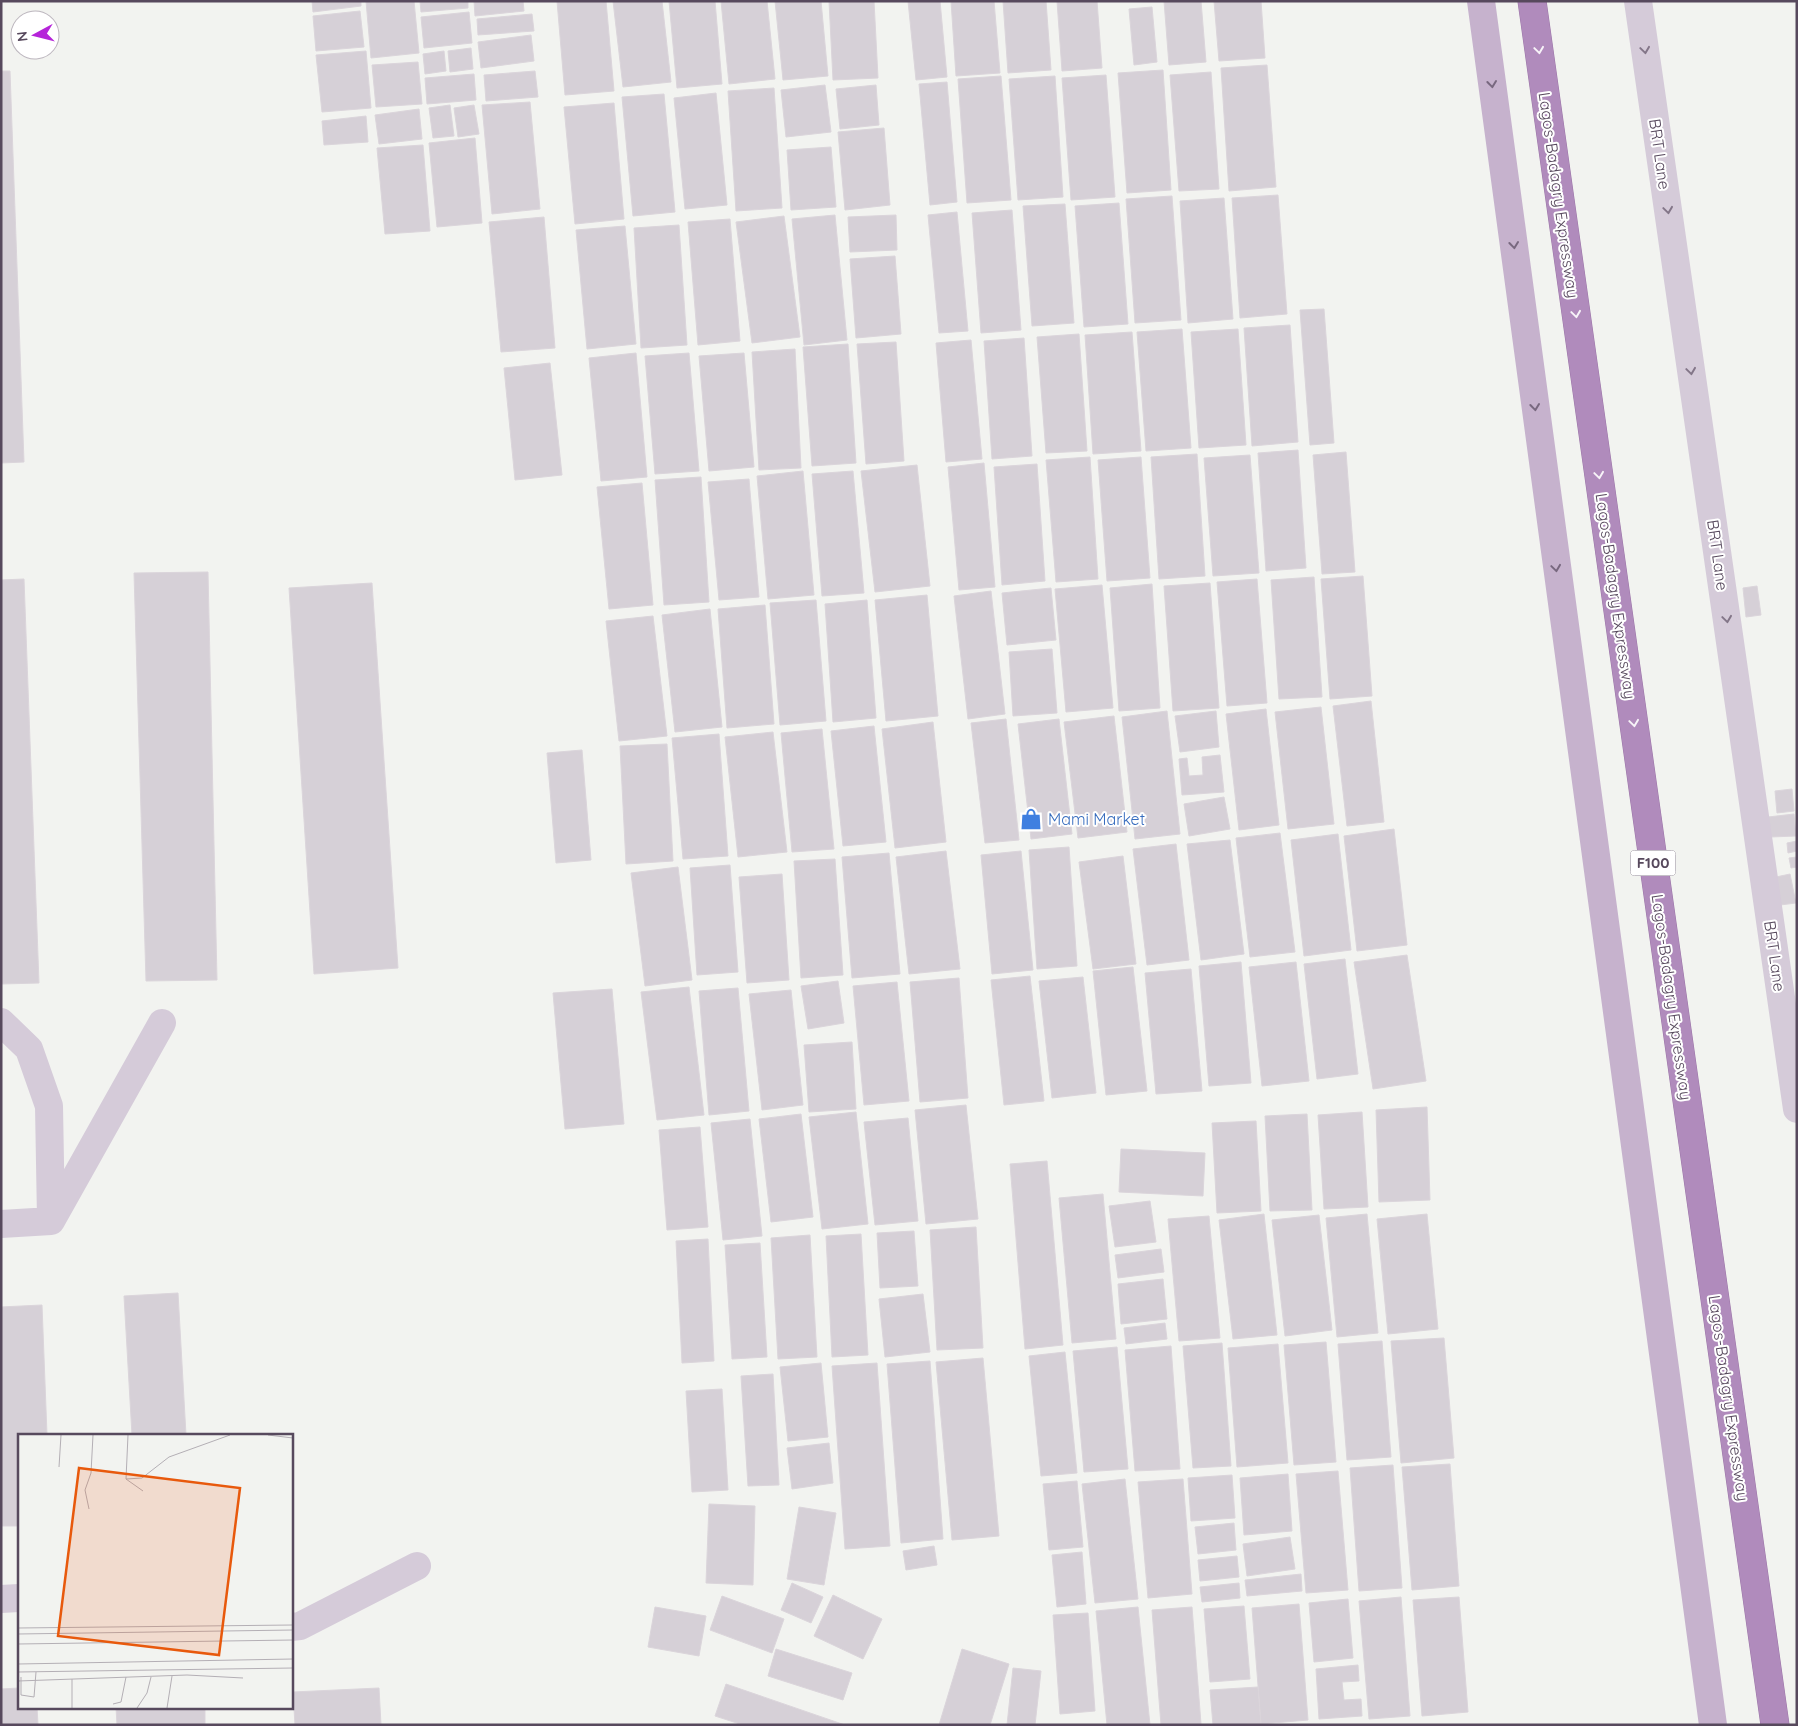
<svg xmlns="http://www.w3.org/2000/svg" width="1798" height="1726" font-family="Quicksand,sans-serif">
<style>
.building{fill:#d6d0d7;stroke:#dbd5db}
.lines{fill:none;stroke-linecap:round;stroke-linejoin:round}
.highway-casing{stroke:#9c76a8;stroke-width:29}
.minor{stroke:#d5cbd9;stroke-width:28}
.major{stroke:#c6b2cd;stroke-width:28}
.highway{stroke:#b08bbc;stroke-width:28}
.oneway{stroke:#f7f3f8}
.oneway2{stroke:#837688}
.oneway3{stroke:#78687f}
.labels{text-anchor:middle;stroke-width:4;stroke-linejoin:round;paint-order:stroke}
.shield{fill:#fff;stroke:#89808e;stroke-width:1}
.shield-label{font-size:15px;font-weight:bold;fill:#57495d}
.street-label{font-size:16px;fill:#57495d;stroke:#fff}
.shop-label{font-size:16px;fill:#366cbe;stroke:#fff;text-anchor:start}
.inset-road{fill:none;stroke:#b4afb5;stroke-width:1}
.view{fill:#e8590c;fill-opacity:0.15;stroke:#e8590c;stroke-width:2.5}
.inset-edge{fill:none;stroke:#57495d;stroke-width:2.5}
</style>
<rect width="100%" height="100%" fill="#f2f3f0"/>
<path class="building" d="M 312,1 L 361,1 L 361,6 L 313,12 Z
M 366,1 L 414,1 L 419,53 L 371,58 Z
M 420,1 L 468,1 L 468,8 L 421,12 Z
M 474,1 L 523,1 L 524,11 L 475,16 Z
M 557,1 L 606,1 L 614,91 L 565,95 Z
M 613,1 L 662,1 L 671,82 L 623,87 Z
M 669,1 L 715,1 L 722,84 L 677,88 Z
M 721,1 L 767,1 L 775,79 L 729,84 Z
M 775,1 L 821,1 L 828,76 L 783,80 Z
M 829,1 L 874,1 L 878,78 L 833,80 Z
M 908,1 L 940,1 L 947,77 L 916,80 Z
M 951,1 L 994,1 L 1000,73 L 956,76 Z
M 1003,1 L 1046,1 L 1051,70 L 1008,73 Z
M 1057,1 L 1097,1 L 1102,68 L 1062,71 Z
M 1164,1 L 1201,1 L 1206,62 L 1169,65 Z
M 1214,1 L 1261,1 L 1265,58 L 1219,61 Z
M 1152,7 L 1157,62 L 1134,65 L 1129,9 Z
M 360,11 L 364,47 L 316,51 L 313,16 Z
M 469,12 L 472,43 L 424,48 L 421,17 Z
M 532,14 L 534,31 L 478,35 L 477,19 Z
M 531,35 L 534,61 L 481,68 L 478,42 Z
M 471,48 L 473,69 L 450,72 L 448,51 Z
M 366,51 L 371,108 L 322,112 L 316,55 Z
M 444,51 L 446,71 L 425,74 L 423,54 Z
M 418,62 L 422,104 L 376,107 L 372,65 Z
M 1267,65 L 1276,187 L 1229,191 L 1221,68 Z
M 1163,70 L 1171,190 L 1127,193 L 1118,73 Z
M 1,71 L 10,71 L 24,462 L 1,463 Z
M 535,71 L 538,97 L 486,101 L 484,75 Z
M 1211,72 L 1219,189 L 1179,191 L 1170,75 Z
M 474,74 L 476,100 L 427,104 L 425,78 Z
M 1106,75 L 1115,197 L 1071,200 L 1062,78 Z
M 1001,76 L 1011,200 L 967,203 L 958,79 Z
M 1055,76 L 1063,197 L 1018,200 L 1009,79 Z
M 947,82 L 957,202 L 930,205 L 919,84 Z
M 825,85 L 831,132 L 786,137 L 781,90 Z
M 876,85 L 879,125 L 840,129 L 836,89 Z
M 774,88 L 782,208 L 736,211 L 728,91 Z
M 716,93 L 727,205 L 685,209 L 674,98 Z
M 664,94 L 675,212 L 633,216 L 622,97 Z
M 530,102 L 540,209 L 492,214 L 482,105 Z
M 614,103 L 624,219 L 575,224 L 564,107 Z
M 450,105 L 454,136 L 433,138 L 429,108 Z
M 474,105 L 479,134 L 458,137 L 454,108 Z
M 419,109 L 422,139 L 379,144 L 375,115 Z
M 366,116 L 368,142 L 324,145 L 322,121 Z
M 884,128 L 890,205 L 845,210 L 838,132 Z
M 475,138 L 482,223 L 437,227 L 429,143 Z
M 423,145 L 430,231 L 385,234 L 377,148 Z
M 831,147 L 836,207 L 791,210 L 787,150 Z
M 1278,195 L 1287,314 L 1240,318 L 1232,198 Z
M 1172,196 L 1181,320 L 1135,323 L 1126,199 Z
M 1224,198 L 1233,319 L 1188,323 L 1180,201 Z
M 1119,203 L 1128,324 L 1084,327 L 1075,206 Z
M 1065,204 L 1074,323 L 1032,326 L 1023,206 Z
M 1012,210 L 1021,330 L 981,333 L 972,213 Z
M 957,212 L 968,331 L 939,333 L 928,215 Z
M 835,215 L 847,340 L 804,345 L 792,219 Z
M 896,215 L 897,250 L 850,252 L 848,217 Z
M 784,216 L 800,337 L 752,343 L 736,222 Z
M 544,217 L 555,348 L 501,352 L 489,222 Z
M 730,219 L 740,341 L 698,345 L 688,222 Z
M 679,225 L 687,345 L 641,348 L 634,228 Z
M 625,226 L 636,344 L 587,349 L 576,230 Z
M 895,256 L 901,334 L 856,338 L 850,259 Z
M 1324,309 L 1334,443 L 1310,445 L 1300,310 Z
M 1290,325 L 1298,442 L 1252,446 L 1244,328 Z
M 1182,329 L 1191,448 L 1146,451 L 1137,332 Z
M 1238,329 L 1246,445 L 1199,448 L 1191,332 Z
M 1132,332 L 1141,451 L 1093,454 L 1085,335 Z
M 1079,334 L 1087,451 L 1046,453 L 1037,337 Z
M 1024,338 L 1032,456 L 992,459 L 984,341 Z
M 971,340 L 982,459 L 946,462 L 936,343 Z
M 896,342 L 904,461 L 866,464 L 857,344 Z
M 848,344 L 856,463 L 812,466 L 803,347 Z
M 795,349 L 801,468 L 759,470 L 752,352 Z
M 636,353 L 647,477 L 601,481 L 589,358 Z
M 689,353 L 699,471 L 655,474 L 645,356 Z
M 744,353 L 754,467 L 709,471 L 699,356 Z
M 550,363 L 562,475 L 515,480 L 504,368 Z
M 1298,450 L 1306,568 L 1266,571 L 1258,453 Z
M 1346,452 L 1355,572 L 1322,574 L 1313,455 Z
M 1197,454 L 1205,576 L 1159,579 L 1151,457 Z
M 1250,455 L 1259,573 L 1213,576 L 1204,458 Z
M 1090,457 L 1098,579 L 1056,582 L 1046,460 Z
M 1141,457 L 1150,578 L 1107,581 L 1098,460 Z
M 984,463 L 995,587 L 959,590 L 948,467 Z
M 1037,464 L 1045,581 L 1002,585 L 994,467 Z
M 917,465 L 930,586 L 875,592 L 861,471 Z
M 803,471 L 814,595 L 768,599 L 757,476 Z
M 853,471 L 864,593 L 822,596 L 812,474 Z
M 701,477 L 709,602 L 664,605 L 655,480 Z
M 749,479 L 759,597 L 719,600 L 708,482 Z
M 642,483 L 653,605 L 609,609 L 597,487 Z
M 208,572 L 217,980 L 146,981 L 134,573 Z
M 1363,576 L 1372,696 L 1330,699 L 1321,579 Z
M 1314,577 L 1322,697 L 1279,699 L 1271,580 Z
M 24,579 L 39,983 L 1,984 L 1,580 Z
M 1257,579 L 1267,703 L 1227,706 L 1217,582 Z
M 372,583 L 398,968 L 314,974 L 289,588 Z
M 1210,583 L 1219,708 L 1173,711 L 1164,586 Z
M 1152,584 L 1160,708 L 1119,711 L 1110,588 Z
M 1102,585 L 1113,708 L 1066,712 L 1055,589 Z
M 1757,586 L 1761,615 L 1746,617 L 1743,588 Z
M 1051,588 L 1056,640 L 1007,645 L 1002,593 Z
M 991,591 L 1005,714 L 968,719 L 954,596 Z
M 927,595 L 938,716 L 886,721 L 875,600 Z
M 816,600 L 826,721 L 780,725 L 770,603 Z
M 867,600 L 876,718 L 833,722 L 825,604 Z
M 765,605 L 774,724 L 727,728 L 718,609 Z
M 710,609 L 722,727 L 675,732 L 662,615 Z
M 653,616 L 667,736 L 619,741 L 606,621 Z
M 1052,649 L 1057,713 L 1013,716 L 1009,652 Z
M 1371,701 L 1384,822 L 1347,826 L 1333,706 Z
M 1321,707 L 1334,824 L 1288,829 L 1275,712 Z
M 1266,709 L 1279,825 L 1239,830 L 1226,714 Z
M 1167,711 L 1180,834 L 1135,839 L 1122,717 Z
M 1216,711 L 1219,747 L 1180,752 L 1175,716 Z
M 1114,716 L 1127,832 L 1078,838 L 1064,722 Z
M 1006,719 L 1019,840 L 985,843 L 971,723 Z
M 1059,719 L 1072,834 L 1031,839 L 1018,724 Z
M 933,722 L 946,842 L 895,848 L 882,729 Z
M 874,726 L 886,842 L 843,846 L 831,731 Z
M 822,729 L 834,849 L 792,852 L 781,733 Z
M 773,732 L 787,852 L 738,857 L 725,737 Z
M 719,734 L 728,856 L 683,859 L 672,738 Z
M 667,744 L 673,861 L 626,864 L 620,746 Z
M 582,750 L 591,860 L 556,863 L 547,753 Z
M 1220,755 L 1224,792 L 1182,795 L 1179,759 L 1187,758 L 1189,776 L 1203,775 L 1202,757 Z
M 1792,789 L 1794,811 L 1777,813 L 1775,791 Z
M 1224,797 L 1230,829 L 1189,836 L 1184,804 Z
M 1794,814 L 1796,836 L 1771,837 L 1768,817 Z
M 1394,829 L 1407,945 L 1357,951 L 1344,836 Z
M 1280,833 L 1295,952 L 1250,957 L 1236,838 Z
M 1338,834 L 1351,950 L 1304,956 L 1291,840 Z
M 1230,840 L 1244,954 L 1201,960 L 1187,844 Z
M 1797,841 L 1797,851 L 1788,853 L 1787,843 Z
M 1176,844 L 1189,960 L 1147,965 L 1133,849 Z
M 1069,847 L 1077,966 L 1037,969 L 1029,850 Z
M 946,851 L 960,969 L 909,974 L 896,857 Z
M 1021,851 L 1033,970 L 992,974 L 981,855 Z
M 889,853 L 900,974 L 852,978 L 842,857 Z
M 1123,856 L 1136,964 L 1093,969 L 1079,862 Z
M 1797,857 L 1797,867 L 1791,868 L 1789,858 Z
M 835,859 L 843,975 L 801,978 L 794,861 Z
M 730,865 L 738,972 L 697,975 L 690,868 Z
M 678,867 L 692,980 L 645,986 L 631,873 Z
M 782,874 L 789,980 L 747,983 L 739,877 Z
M 1790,874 L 1796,903 L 1780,905 L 1776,877 Z
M 1407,955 L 1426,1081 L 1373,1089 L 1354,962 Z
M 1345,959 L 1358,1074 L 1317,1079 L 1304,964 Z
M 1241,962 L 1251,1083 L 1209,1086 L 1199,966 Z
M 1296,962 L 1309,1081 L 1262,1086 L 1249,967 Z
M 1133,967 L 1147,1091 L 1106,1095 L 1093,971 Z
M 1191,969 L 1202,1091 L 1156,1094 L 1145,973 Z
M 1030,976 L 1044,1101 L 1004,1105 L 991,980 Z
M 1083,977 L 1096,1093 L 1052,1098 L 1039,981 Z
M 959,978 L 968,1098 L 920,1102 L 910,982 Z
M 838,981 L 844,1023 L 808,1029 L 801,986 Z
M 897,982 L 909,1101 L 864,1105 L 853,986 Z
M 689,987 L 704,1115 L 657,1120 L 641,992 Z
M 738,988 L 749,1111 L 709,1115 L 699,991 Z
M 612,989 L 624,1124 L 565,1129 L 553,993 Z
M 791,990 L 803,1105 L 762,1110 L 749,994 Z
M 852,1042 L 856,1109 L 809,1112 L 804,1045 Z
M 966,1105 L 978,1219 L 926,1224 L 915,1110 Z
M 1427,1107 L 1430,1200 L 1379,1202 L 1376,1110 Z
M 856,1112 L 868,1224 L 822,1229 L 809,1117 Z
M 1362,1112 L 1368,1207 L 1324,1209 L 1318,1115 Z
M 801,1114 L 813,1217 L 771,1222 L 759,1119 Z
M 1307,1114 L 1312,1210 L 1270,1211 L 1265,1116 Z
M 908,1118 L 918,1221 L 875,1225 L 864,1122 Z
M 750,1119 L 762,1236 L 723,1240 L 711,1123 Z
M 1256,1121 L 1261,1211 L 1217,1213 L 1212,1123 Z
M 700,1127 L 708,1227 L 667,1230 L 659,1130 Z
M 1121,1149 L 1205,1153 L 1203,1196 L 1119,1192 Z
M 1047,1161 L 1063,1345 L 1025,1349 L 1010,1164 Z
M 1103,1194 L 1116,1339 L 1072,1343 L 1059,1198 Z
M 1150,1201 L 1156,1242 L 1115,1247 L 1109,1206 Z
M 1264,1214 L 1277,1335 L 1233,1339 L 1219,1220 Z
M 1367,1214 L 1378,1333 L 1337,1337 L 1326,1218 Z
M 1427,1214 L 1438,1329 L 1388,1334 L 1377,1219 Z
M 1319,1215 L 1332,1330 L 1285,1336 L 1272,1220 Z
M 1209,1216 L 1220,1338 L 1179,1341 L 1168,1219 Z
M 976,1227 L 983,1348 L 937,1350 L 930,1230 Z
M 914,1231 L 918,1286 L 880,1288 L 877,1233 Z
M 861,1234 L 868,1355 L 832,1357 L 826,1236 Z
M 810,1235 L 817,1357 L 778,1359 L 771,1238 Z
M 708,1239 L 714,1361 L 682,1363 L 676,1241 Z
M 760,1243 L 767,1357 L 732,1359 L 725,1245 Z
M 1161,1249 L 1164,1272 L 1118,1278 L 1115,1255 Z
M 1163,1279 L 1167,1319 L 1121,1324 L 1118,1284 Z
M 178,1293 L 186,1435 L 132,1435 L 124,1296 Z
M 923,1294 L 930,1352 L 885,1357 L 879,1299 Z
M 42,1305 L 47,1435 L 19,1435 L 19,1526 L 1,1526 L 1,1307 Z
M 1165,1323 L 1167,1339 L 1126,1344 L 1124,1328 Z
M 1444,1338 L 1454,1458 L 1401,1463 L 1391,1341 Z
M 1382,1341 L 1391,1457 L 1347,1460 L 1338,1344 Z
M 1326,1342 L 1336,1462 L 1294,1465 L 1284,1345 Z
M 1222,1343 L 1231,1466 L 1193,1468 L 1183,1346 Z
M 1278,1344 L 1288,1463 L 1237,1467 L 1228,1348 Z
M 1171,1346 L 1180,1469 L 1135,1471 L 1125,1350 Z
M 1117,1347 L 1128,1469 L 1084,1472 L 1073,1351 Z
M 1065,1352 L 1077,1473 L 1041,1476 L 1029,1356 Z
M 983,1358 L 999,1536 L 952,1540 L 936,1362 Z
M 930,1361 L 943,1539 L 901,1543 L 887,1364 Z
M 821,1363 L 828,1437 L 788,1441 L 780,1367 Z
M 877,1363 L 890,1546 L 845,1549 L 832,1366 Z
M 773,1374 L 779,1485 L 748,1486 L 741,1376 Z
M 722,1389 L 728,1490 L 692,1492 L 686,1391 Z
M 829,1443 L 833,1483 L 792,1489 L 787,1448 Z
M 1450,1464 L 1459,1586 L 1412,1590 L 1402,1467 Z
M 1393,1465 L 1402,1588 L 1359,1591 L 1350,1468 Z
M 1338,1471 L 1348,1590 L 1306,1593 L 1296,1474 Z
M 1288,1474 L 1292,1531 L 1244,1535 L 1240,1478 Z
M 1232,1475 L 1235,1518 L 1191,1521 L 1188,1478 Z
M 1125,1479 L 1138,1599 L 1095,1603 L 1082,1484 Z
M 1183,1479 L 1192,1594 L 1148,1598 L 1138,1482 Z
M 1077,1481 L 1083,1547 L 1049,1550 L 1043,1484 Z
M 709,1504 L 755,1506 L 753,1585 L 706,1583 Z
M 799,1507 L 836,1513 L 824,1585 L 787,1579 Z
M 1234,1523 L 1236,1550 L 1198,1554 L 1195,1527 Z
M 1290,1537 L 1295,1569 L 1247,1576 L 1243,1544 Z
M 934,1546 L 937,1565 L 906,1570 L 903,1551 Z
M 1082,1552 L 1086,1604 L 1057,1607 L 1052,1555 Z
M 1237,1556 L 1239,1577 L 1200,1581 L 1198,1560 Z
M 1301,1574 L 1302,1591 L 1247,1596 L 1245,1580 Z
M 792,1583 L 823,1597 L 811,1623 L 781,1610 Z
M 1239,1583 L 1240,1598 L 1202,1602 L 1200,1587 Z
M 833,1595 L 882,1619 L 863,1659 L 814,1636 Z
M 722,1596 L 784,1619 L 772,1653 L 710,1630 Z
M 1401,1597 L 1410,1716 L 1369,1719 L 1359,1601 Z
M 1459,1597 L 1468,1712 L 1422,1716 L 1413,1600 Z
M 1348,1599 L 1353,1658 L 1314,1662 L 1309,1603 Z
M 1299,1604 L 1308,1720 L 1261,1724 L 1252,1608 Z
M 1244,1606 L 1250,1679 L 1210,1682 L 1204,1609 Z
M 655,1607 L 706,1616 L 699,1656 L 648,1647 Z
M 1138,1607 L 1150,1725 L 1107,1725 L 1096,1611 Z
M 1192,1607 L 1201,1724 L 1161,1725 L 1152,1610 Z
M 1088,1613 L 1095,1711 L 1060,1714 L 1053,1615 Z
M 776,1649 L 852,1673 L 843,1700 L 768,1676 Z
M 962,1649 L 1009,1664 L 990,1725 L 939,1725 Z
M 1358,1665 L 1359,1681 L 1342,1682 L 1344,1700 L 1361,1699 L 1362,1716 L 1319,1719 L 1316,1669 Z
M 1013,1668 L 1041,1671 L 1035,1725 L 1007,1725 Z
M 726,1684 L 845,1725 L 743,1725 L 715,1716 Z
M 1258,1687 L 1261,1724 L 1213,1725 L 1210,1690 Z
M 19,1688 L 19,1707 L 37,1707 L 38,1725 L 1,1725 L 1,1689 Z
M 379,1688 L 381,1725 L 295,1725 L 293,1692 Z
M 116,1707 L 205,1707 L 205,1725 L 117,1725 Z"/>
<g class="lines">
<g class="highway-casing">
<path id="highway" d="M 1532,1 L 1775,1725"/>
</g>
<path class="minor" d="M 1638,1 L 1797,1109
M 1,1022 L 29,1049 L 49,1106 L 51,1219
M 1,1224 L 51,1221 L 162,1023
M 1,1599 L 19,1598
M 291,1627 L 300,1626 L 417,1566"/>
<path class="major" d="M 1481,1 L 1713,1725"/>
<use href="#highway" class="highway"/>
</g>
<defs><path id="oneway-chevron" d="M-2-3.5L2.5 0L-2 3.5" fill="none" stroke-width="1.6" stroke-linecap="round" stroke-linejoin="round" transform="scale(1.25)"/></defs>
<g class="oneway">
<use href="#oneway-chevron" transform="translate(1539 50) rotate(82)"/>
<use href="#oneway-chevron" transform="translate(1576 314) rotate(82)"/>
<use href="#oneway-chevron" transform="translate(1599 475) rotate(82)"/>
<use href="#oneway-chevron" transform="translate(1634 723) rotate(82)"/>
</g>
<g class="oneway2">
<use href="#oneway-chevron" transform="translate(1645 50) rotate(82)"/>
<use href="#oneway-chevron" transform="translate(1668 210) rotate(82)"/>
<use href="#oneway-chevron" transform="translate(1691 371) rotate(82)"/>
<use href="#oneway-chevron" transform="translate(1727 619) rotate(82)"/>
</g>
<g class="oneway3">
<use href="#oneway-chevron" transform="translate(1492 84) rotate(83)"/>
<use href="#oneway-chevron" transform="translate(1514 245) rotate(83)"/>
<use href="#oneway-chevron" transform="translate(1535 407) rotate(83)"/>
<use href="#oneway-chevron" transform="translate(1556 568) rotate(82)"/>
</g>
<defs>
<g id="shop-bare" transform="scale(1.725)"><path d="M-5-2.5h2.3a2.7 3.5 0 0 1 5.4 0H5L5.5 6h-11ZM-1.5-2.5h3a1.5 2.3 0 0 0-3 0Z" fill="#3f7fe0" stroke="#fff" stroke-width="2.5" paint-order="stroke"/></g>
</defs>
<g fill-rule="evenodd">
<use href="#shop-bare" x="1031" y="819"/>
</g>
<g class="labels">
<rect class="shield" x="1630.5" y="850.5" width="45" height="25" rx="4"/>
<g class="shield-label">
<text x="1653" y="868">F100</text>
</g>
<g class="street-label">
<text transform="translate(1660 154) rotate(82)" y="6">BRT Lane</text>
<text transform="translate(1559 195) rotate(82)" y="6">Lagos-Badagry Expressway</text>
<text transform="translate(1718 555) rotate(82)" y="6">BRT Lane</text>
<text transform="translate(1616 596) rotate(82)" y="6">Lagos-Badagry Expressway</text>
<text transform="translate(1775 956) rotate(82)" y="6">BRT Lane</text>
<text transform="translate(1672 997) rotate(82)" y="6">Lagos-Badagry Expressway</text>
<text transform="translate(1729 1398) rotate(82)" y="6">Lagos-Badagry Expressway</text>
</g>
<g class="shop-label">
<text x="1048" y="825">Mami Market</text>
</g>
</g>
<g transform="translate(18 1434)">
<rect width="275" height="275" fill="#f2f3f0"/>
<path class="inset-road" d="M 110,1 L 108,45 L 125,57M 250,1 L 275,4M 41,33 L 43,1M 108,45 L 124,44 L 151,23 L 212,1M 71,75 L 67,56 L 73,39 L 75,1M 0,194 L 275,191M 0,200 L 275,196M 0,210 L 275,206M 0,230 L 275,225M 0,238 L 275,234M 3,243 L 3,261 L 16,263 L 18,238M 54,245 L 54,274M 0,247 L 169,241 L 225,244M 95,270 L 103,268 L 108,243M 119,274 L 129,259 L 133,243M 149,274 L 154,242"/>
<path class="view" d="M 61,34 L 222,54 L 201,221 L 40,202 Z"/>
<rect width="275" height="275" class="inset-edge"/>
</g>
<rect width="1798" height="1726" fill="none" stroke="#57495d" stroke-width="5"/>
<g transform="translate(35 35) rotate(263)"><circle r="24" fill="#ffffff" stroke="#bcb6be"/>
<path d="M0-4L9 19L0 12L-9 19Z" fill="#b524d9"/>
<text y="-8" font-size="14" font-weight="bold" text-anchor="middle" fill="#57495d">N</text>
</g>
</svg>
